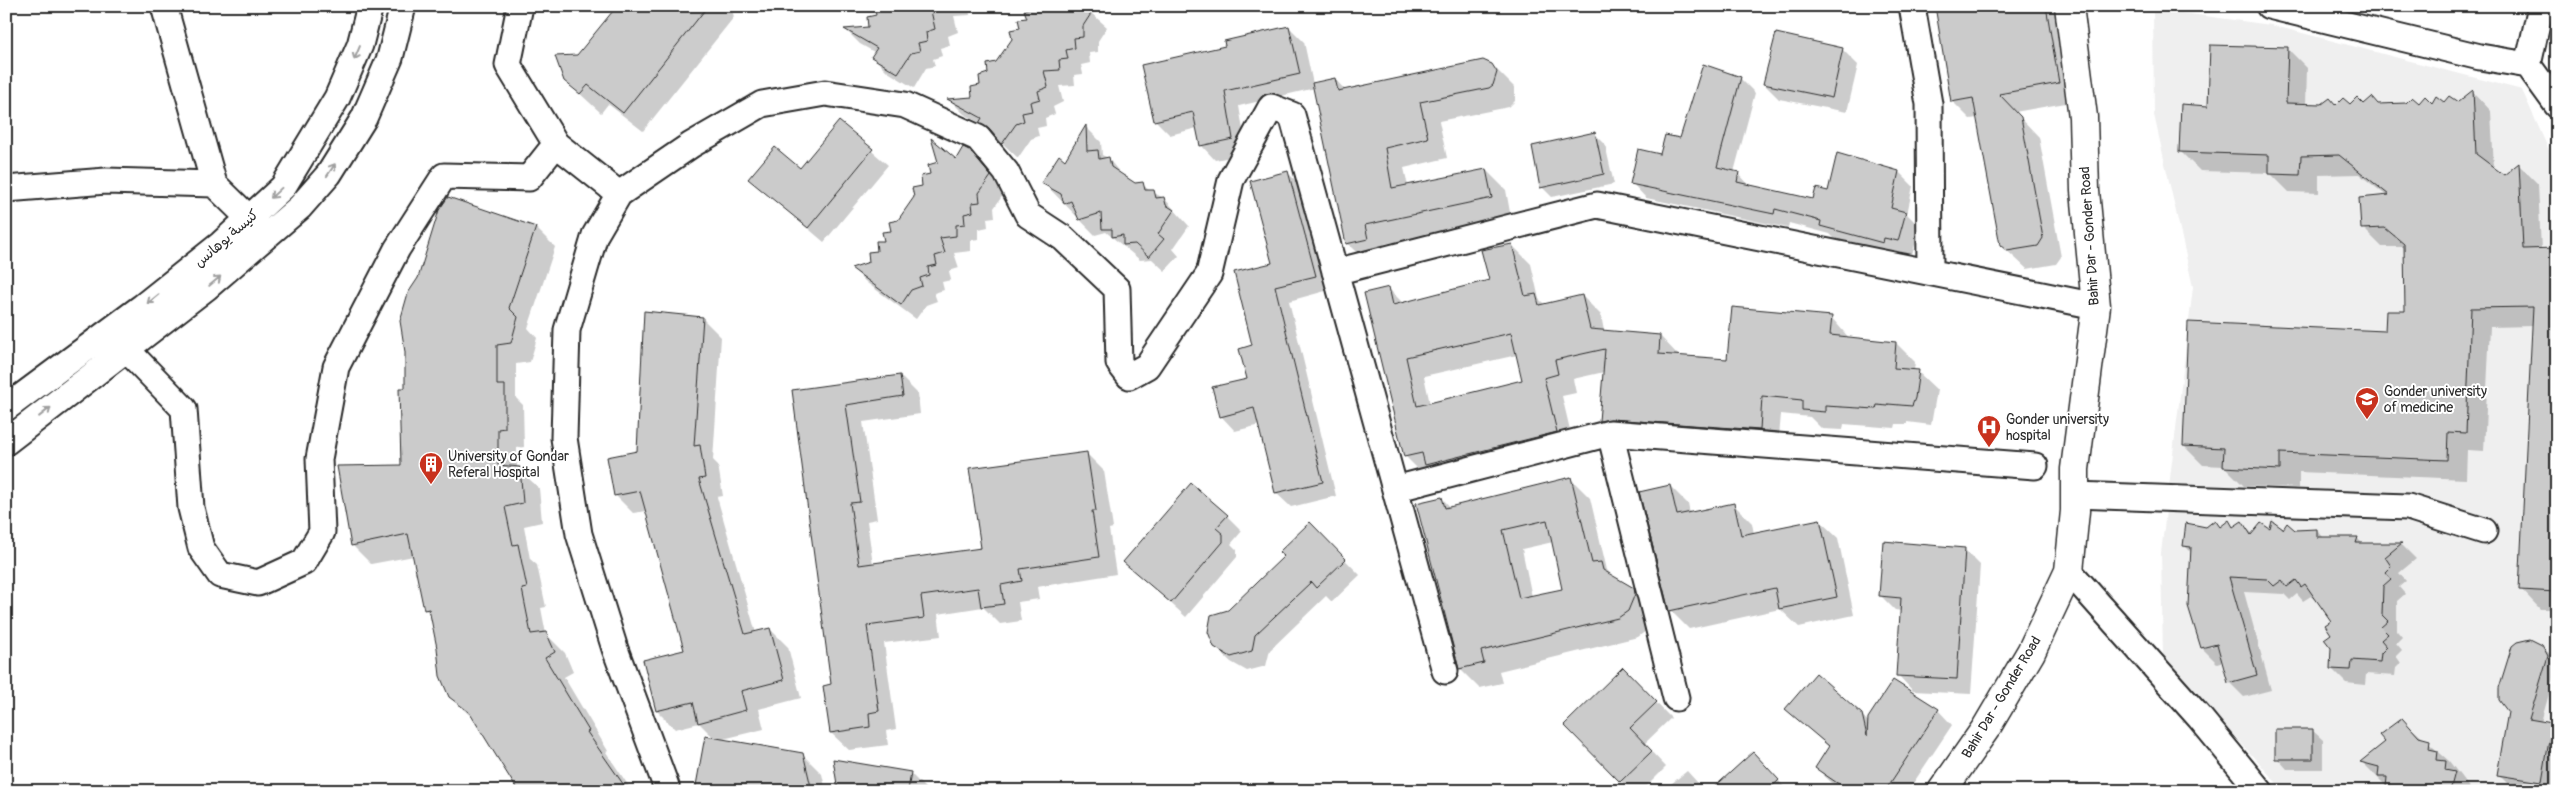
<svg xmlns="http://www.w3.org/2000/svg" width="2563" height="797" font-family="Pangolin,'Playpen Sans Arabic',sans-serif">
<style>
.built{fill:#efefef}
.shadow{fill:#0003;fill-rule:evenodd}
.building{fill:#cbcbcb;stroke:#2b2b2b;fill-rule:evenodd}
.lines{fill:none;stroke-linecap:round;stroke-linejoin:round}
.minor-casing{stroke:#2b2b2b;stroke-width:29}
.highway-casing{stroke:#2b2b2b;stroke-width:31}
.minor{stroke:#fff;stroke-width:25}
.highway{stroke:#fff;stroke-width:28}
.oneway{stroke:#a0a0a0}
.labels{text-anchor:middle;stroke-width:4;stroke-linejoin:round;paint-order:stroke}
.street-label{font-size:14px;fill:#2b2b2b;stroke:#fff}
.poi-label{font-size:14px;fill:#2b2b2b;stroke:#fff;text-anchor:start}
</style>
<rect width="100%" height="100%" fill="#fff"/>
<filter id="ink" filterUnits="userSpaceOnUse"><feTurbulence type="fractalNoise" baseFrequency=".02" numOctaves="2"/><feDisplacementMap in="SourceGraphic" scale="10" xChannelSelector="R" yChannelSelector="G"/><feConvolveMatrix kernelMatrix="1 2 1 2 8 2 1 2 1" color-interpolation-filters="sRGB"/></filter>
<g filter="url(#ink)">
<path class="built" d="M 2153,9 L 2271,25 L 2522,90 L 2557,168 L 2557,791 L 2284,791 L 2163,657 L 2161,553 L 2193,287 L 2154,115 Z"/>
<path class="shadow" d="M 619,6 L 731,6 L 734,17 L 643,131 L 608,104 L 601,113 L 565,80 L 578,57 Z
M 878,6 L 969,6 L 970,15 L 954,16 L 958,32 L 948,36 L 950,45 L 940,48 L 942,56 L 933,59 L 935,66 L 926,68 L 914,88 L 888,72 L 873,57 L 876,53 L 860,44 L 846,30 L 869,28 L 877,17 Z
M 1035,6 L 1083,6 L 1107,27 L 1098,41 L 1098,52 L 1089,53 L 1090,63 L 1081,65 L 1083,74 L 1074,75 L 1075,85 L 1059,86 L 1063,102 L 1053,107 L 1055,114 L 1045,118 L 1046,126 L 1037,128 L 1039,136 L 1031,139 L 1018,158 L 982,124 L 964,114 L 950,100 L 974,98 Z
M 1936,6 L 2061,6 L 2077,101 L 2015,112 L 2039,137 L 2061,257 L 2056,264 L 2027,269 L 2001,245 L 1978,118 L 1970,119 L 1952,101 Z
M 1289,27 L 1304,42 L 1313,84 L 1335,79 L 1346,91 L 1483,61 L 1495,68 L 1515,88 L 1515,101 L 1509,107 L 1439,121 L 1447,158 L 1404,168 L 1408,186 L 1486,170 L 1506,190 L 1511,218 L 1384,244 L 1387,258 L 1367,263 L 1347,243 L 1315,88 L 1239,106 L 1247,154 L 1215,160 L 1201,145 L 1197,128 L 1170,135 L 1155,120 L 1227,46 Z
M 2288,49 L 2307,68 L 2306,105 L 2458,104 L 2473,92 L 2491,111 L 2494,169 L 2504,176 L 2519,165 L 2538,184 L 2541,250 L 2557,250 L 2557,609 L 2540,609 L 2521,589 L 2533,326 L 2490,327 L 2484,451 L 2467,450 L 2466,479 L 2299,472 L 2299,488 L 2244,486 L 2224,466 L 2203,465 L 2184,446 L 2386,332 L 2406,313 L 2405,247 L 2382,247 L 2363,228 L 2388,197 L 2359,174 L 2319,175 L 2319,193 L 2289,192 L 2270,173 L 2200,171 L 2180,151 L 2209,107 Z
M 1843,50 L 1858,65 L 1847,112 L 1779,99 L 1764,84 Z
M 1740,78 L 1755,93 L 1734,172 L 1738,173 L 1751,187 L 1814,200 L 1829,193 L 1899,172 L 1913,186 L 1907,214 L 1920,227 L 1912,255 L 1898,251 L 1898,256 L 1836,240 L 1830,234 L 1789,223 L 1788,228 L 1646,198 L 1632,183 L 1681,140 Z
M 839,123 L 888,165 L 824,242 L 750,179 L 800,170 Z
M 1086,127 L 1101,142 L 1102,155 L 1108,158 L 1124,178 L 1134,184 L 1142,184 L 1150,191 L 1164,198 L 1189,226 L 1173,249 L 1179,256 L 1165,271 L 1152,259 L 1140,260 L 1106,232 L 1095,235 L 1043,182 L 1066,162 Z
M 1595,134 L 1605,144 L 1614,184 L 1552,197 L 1542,187 Z
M 968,151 L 1005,192 L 994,208 L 995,217 L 987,218 L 988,227 L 979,229 L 979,239 L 971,240 L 971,251 L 954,253 L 959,268 L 949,271 L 951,280 L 942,282 L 944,290 L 934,293 L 937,301 L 926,305 L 916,319 L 867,283 L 853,269 L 870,263 L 932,175 L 956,161 Z
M 1288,173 L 1302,187 L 1329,290 L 1289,301 L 1336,496 L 1291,507 L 1276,493 L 1260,425 L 1235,431 L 1221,416 L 1248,380 L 1273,263 Z
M 536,228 L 555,247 L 528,328 L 537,338 L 530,362 L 516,364 L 516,398 L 523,405 L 524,447 L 517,448 L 517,468 L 539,488 L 542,522 L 524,526 L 530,559 L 537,565 L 546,607 L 541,608 L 546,634 L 565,653 L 573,672 L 564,677 L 608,751 L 606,752 L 632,791 L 521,791 L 476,721 L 450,697 L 431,615 L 425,609 L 414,556 L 371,564 L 352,545 L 402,466 L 407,390 Z
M 1512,245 L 1531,264 L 1539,299 L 1545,305 L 1582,296 L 1601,315 L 1604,331 L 1660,336 L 1679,356 L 1728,361 L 1831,317 L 1850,339 L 1896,343 L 1915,362 L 1914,371 L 1918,372 L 1937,390 L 1931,425 L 1907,422 L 1907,424 L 1896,424 L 1895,428 L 1844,424 L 1843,430 L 1822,429 L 1810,417 L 1781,414 L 1778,449 L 1619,439 L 1600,421 L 1604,372 L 1573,379 L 1576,393 L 1562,396 L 1575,451 L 1424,475 L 1405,456 L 1389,289 L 1403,303 L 1490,281 ZM 1517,355 L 1524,381 L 1430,404 L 1424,376 Z
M 703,319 L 721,337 L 713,460 L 718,465 L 723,496 L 717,497 L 756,633 L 770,629 L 788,647 L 801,698 L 759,709 L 764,729 L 719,740 L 802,754 L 822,774 L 826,791 L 696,791 L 716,740 L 699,723 L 675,729 L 657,711 L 686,651 L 647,511 L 633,513 L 615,495 Z
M 900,376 L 918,394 L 920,414 L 863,422 L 877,519 L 867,521 L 873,564 L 982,549 L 1087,454 L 1104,471 L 1113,528 L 1109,529 L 1116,574 L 1037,587 L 1039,599 L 1018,602 L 1021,621 L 1000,624 L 983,607 L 938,614 L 941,636 L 884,643 L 896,729 L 886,731 L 888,745 L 849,750 L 831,733 L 833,686 L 794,391 Z
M 1571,479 L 1590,498 L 1607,570 L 1615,579 L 1633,589 L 1653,608 L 1647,630 L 1638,637 L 1499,671 L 1502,683 L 1479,688 L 1460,669 L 1442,498 L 1451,508 ZM 1553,542 L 1564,589 L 1532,597 L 1522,549 Z
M 1670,486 L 1688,504 L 1690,514 L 1733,504 L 1752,523 L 1754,534 L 1819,520 L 1838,538 L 1854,615 L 1799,627 L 1780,609 L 1689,629 L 1670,610 Z
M 1227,516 L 1242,531 L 1231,544 L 1237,550 L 1237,557 L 1186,617 L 1125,562 Z
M 2215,521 L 2221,528 L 2229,522 L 2234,528 L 2241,523 L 2253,534 L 2270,531 L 2317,530 L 2324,538 L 2357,538 L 2364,545 L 2401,544 L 2416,559 L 2399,573 L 2406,581 L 2399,587 L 2405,594 L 2397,601 L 2397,631 L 2402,637 L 2396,643 L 2402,650 L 2396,656 L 2401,663 L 2396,668 L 2395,676 L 2366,674 L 2365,685 L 2346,683 L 2331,668 L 2333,622 L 2318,601 L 2311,596 L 2303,601 L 2297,594 L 2290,600 L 2284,594 L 2244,592 L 2271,690 L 2244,697 L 2229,682 L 2223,661 L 2217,663 L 2202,648 L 2192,553 L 2184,545 ZM 2223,643 L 2210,647 L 2210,645 Z
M 1310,524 L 1360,575 L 1332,602 L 1326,596 L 1270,650 L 1266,666 L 1247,671 L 1231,662 L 1215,647 L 1228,612 L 1286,557 Z
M 1964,549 L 1980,565 L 1971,694 L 1913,691 L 1898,675 L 1902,611 L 1895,610 L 1880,595 Z
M 2541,646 L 2552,656 L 2557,666 L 2541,722 L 2551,724 L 2557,729 L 2557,765 L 2553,791 L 2509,785 L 2499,775 L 2510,712 L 2503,705 L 2499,694 L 2513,647 Z
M 1623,669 L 1671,718 L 1644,744 L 1666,767 L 1642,791 L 1631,791 L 1566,725 Z
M 1787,709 L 1861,714 L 1869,723 L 1938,710 L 1952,725 L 1908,791 L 1844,791 L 1831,782 L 1816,768 L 1830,748 Z
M 2402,720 L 2449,761 L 2471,790 L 2479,791 L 2391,791 L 2362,762 L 2387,742 Z
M 2312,730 L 2323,740 L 2323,769 L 2287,769 L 2277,758 Z
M 1763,764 L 1788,791 L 1712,791 Z
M 1687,771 L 1697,782 L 1704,791 L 1676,791 L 1671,784 Z
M 910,773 L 928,791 L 839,791 Z"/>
<path class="building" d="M 617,6 L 708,6 L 623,113 L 588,85 L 580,94 L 564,81 L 555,56 L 577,55 Z
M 874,6 L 930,6 L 935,29 L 926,32 L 927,41 L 918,43 L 920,51 L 911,53 L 898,73 L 871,57 L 877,48 L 844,29 L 868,27 L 867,17 L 876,15 Z
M 1039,6 L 1096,6 L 1083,26 L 1083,37 L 1074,38 L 1075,48 L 1066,50 L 1068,59 L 1059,60 L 1060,70 L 1044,71 L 1048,87 L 1038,91 L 1040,99 L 1030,102 L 1032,111 L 1022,113 L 1024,121 L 1016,124 L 1002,144 L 989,129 L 979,123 L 982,118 L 947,99 L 972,97 L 971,87 L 980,85 L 979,76 L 988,73 L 987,64 L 996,62 L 1012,39 L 1010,30 L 1020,28 L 1018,19 L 1027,18 L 1024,10 Z
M 1935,6 L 2046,6 L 2059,83 L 1999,94 L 2021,117 L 2043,238 L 2038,246 L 2007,251 L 2000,245 L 1973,98 L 1951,102 Z
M 1289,26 L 1300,74 L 1225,91 L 1233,139 L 1200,146 L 1193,112 L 1154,121 L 1141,65 L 1225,46 L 1224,41 Z
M 1776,33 L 1843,48 L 1832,98 L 1763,84 Z
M 2210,45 L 2288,47 L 2286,103 L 2322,104 L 2330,98 L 2336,105 L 2343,98 L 2350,104 L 2357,97 L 2364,104 L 2372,97 L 2378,104 L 2406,103 L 2412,97 L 2419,103 L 2425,96 L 2432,103 L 2436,96 L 2444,102 L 2449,96 L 2458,102 L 2473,90 L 2476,154 L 2504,175 L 2519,163 L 2523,249 L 2557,248 L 2557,592 L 2519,590 L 2533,307 L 2471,308 L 2466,433 L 2448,432 L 2447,460 L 2280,453 L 2280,470 L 2223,467 L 2224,448 L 2183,446 L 2188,322 L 2385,331 L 2386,311 L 2405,311 L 2404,244 L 2385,228 L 2361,229 L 2359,198 L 2389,195 L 2339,155 L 2301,156 L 2300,175 L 2269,174 L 2269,155 L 2179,152 L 2181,104 L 2208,106 Z
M 1483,60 L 1492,64 L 1497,72 L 1493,85 L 1489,88 L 1420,102 L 1428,138 L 1385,148 L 1392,188 L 1486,169 L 1492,198 L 1365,225 L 1368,239 L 1346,244 L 1312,83 L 1335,78 L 1338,91 Z
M 1703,64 L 1741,77 L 1717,167 L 1739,172 L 1737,182 L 1813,199 L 1816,188 L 1828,191 L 1837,153 L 1899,171 L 1891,208 L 1906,212 L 1898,241 L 1884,238 L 1883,243 L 1820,226 L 1821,221 L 1775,209 L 1774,214 L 1630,184 L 1638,149 L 1660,154 L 1665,135 L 1680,138 Z
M 839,121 L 873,149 L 808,228 L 748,179 L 775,147 L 800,168 Z
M 1086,125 L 1087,151 L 1098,150 L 1099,159 L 1109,157 L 1111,167 L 1135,183 L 1143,182 L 1145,190 L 1154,190 L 1156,198 L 1164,197 L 1166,205 L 1174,210 L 1158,234 L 1164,239 L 1149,257 L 1135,244 L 1123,245 L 1123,235 L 1112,237 L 1112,229 L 1102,229 L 1101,213 L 1079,220 L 1071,201 L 1064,204 L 1061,194 L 1041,183 L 1059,155 L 1065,160 Z
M 1595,132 L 1604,174 L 1540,188 L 1532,146 Z
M 931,138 L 956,159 L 963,147 L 969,150 L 991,176 L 979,193 L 980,202 L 972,203 L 973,212 L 964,214 L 965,224 L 956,225 L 956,236 L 940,238 L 945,253 L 935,256 L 937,265 L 928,267 L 929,275 L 920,278 L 922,286 L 911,290 L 901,305 L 851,268 L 869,262 L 868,252 L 877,251 L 876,241 L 884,241 L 882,232 L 891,231 L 889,222 L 898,220 L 914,197 L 912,188 L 922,186 L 921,176 L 930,174 L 928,165 L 938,162 Z
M 1288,171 L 1316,276 L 1275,286 L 1323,482 L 1275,493 L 1254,408 L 1220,417 L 1212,387 L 1247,379 L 1239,349 L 1252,345 L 1234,272 L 1272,263 L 1250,181 Z
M 448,197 L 536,227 L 509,308 L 518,317 L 511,343 L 497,345 L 497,385 L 505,385 L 505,428 L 498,429 L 498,465 L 520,467 L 523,503 L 505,507 L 513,545 L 518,544 L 527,588 L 522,589 L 531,634 L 546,632 L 555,652 L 545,658 L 589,731 L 587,732 L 628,791 L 518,791 L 469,712 L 449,697 L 440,676 L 437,648 L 429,609 L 424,610 L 408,534 L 351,546 L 337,466 L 401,465 L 399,388 L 405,388 L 405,352 L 400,321 L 408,293 L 418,278 L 439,210 Z
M 1512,244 L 1525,296 L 1536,294 L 1539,305 L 1582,295 L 1590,329 L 1660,335 L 1659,354 L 1727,359 L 1732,307 L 1832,316 L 1830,335 L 1896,342 L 1894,368 L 1919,370 L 1915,398 L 1912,406 L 1888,404 L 1888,406 L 1877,405 L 1876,409 L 1825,406 L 1825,412 L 1802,410 L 1802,400 L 1762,396 L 1760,430 L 1611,419 L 1599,421 L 1605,349 L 1555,360 L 1558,374 L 1544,378 L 1557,432 L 1425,465 L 1422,453 L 1404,457 L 1364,293 L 1389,287 L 1393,305 L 1489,280 L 1481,250 ZM 1511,333 L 1522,380 L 1417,406 L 1406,357 Z
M 644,311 L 703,317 L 694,446 L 700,445 L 705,478 L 699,479 L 745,634 L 770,628 L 784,680 L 741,691 L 746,710 L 698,723 L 693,702 L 656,711 L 643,660 L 684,650 L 640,491 L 614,496 L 607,457 L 637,451 Z
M 900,375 L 903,396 L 846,405 L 860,502 L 850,503 L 859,565 L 981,548 L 969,468 L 1087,452 L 1096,511 L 1092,511 L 1099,557 L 1020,569 L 1022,581 L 1001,585 L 1004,604 L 981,607 L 978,588 L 921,596 L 924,618 L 867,626 L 879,711 L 869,713 L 870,727 L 830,733 L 823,686 L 831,684 L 792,390 Z
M 1571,477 L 1592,563 L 1601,562 L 1603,570 L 1634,588 L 1635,594 L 1628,611 L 1618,618 L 1481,651 L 1484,663 L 1459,669 L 1416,503 L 1442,497 L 1445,508 ZM 1547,520 L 1562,589 L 1519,598 L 1503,530 Z
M 1191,483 L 1228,515 L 1216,528 L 1223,534 L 1223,542 L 1171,603 L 1123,562 Z
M 1670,485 L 1677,515 L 1734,503 L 1741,535 L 1820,519 L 1837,597 L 1779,609 L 1775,588 L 1669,611 L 1639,492 Z
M 2215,520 L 2220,527 L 2229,520 L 2233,527 L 2242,521 L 2251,535 L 2261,523 L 2270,529 L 2272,521 L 2283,529 L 2287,523 L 2295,530 L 2317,529 L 2317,537 L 2358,537 L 2356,543 L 2402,543 L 2385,557 L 2391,566 L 2385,572 L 2391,579 L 2383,586 L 2382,615 L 2388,621 L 2381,627 L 2388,634 L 2381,640 L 2387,647 L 2381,653 L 2380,662 L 2352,660 L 2351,670 L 2330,669 L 2331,648 L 2324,639 L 2331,634 L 2325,625 L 2331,621 L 2305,584 L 2301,587 L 2296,580 L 2287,587 L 2282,580 L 2274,586 L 2267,579 L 2229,577 L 2257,675 L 2228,683 L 2217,644 L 2201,648 L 2188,606 L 2191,547 L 2183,546 L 2186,523 L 2206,527 Z
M 1310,522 L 1346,559 L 1316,588 L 1311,582 L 1255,635 L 1252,651 L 1231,657 L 1214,647 L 1208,632 L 1211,615 L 1228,610 L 1284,556 L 1279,552 Z
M 1883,541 L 1965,548 L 1957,679 L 1896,676 L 1901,598 L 1879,596 Z
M 2530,639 L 2542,645 L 2548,656 L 2529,719 L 2552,723 L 2542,782 L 2497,775 L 2508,712 L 2499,700 L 2499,688 L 2512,646 L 2517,642 Z
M 1623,667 L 1657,702 L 1630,728 L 1652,751 L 1620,782 L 1564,725 Z
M 1816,673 L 1862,714 L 1867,736 L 1868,718 L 1893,680 L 1939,709 L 1885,791 L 1849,791 L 1815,768 L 1829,746 L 1785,709 Z
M 2402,718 L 2419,737 L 2430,740 L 2429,749 L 2438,751 L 2437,760 L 2446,761 L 2445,770 L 2455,772 L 2450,791 L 2394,791 L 2395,788 L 2386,788 L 2387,777 L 2378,777 L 2379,767 L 2360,762 L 2385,742 L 2379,735 Z
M 2275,729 L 2313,729 L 2313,759 L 2275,759 Z
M 705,736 L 803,753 L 812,791 L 695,791 Z
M 1753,752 L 1779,780 L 1767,791 L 1710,791 Z
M 833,759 L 911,772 L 908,791 L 838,791 Z"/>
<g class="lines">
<g class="minor-casing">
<path id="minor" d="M 164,6 L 214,184 L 261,230
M 520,6 L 508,65 L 556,144 L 619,194
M 1912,6 L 1929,104 L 1930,272
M 2269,6 L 2480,57 L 2528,65 L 2557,105
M 2528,65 L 2541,6
M 6,189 L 106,181 L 214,184
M 1335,272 L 1597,205 L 2096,306
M 126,349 L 184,409 L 191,508 L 201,548 L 220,575 L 258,583 L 304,562 L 322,532 L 319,459 L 336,367 L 397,249 L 444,176 L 529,178 L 556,144
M 6,408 L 142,307 L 221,244 L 283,187 L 337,98 L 360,45 L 370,6
M 1610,433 L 1676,698
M 6,442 L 207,287 L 300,207 L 329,174 L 364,118 L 390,58 L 403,6
M 1395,489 L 1610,433 L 2035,466
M 2075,495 L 2408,507 L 2484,531
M 2069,571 L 2200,718 L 2260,791
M 666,786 L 615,649 L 579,534 L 564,438 L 567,330 L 595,235 L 619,194 L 691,145 L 762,104 L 825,93 L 905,105 L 978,138 L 1006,172 L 1028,215 L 1063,238 L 1117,289 L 1119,363 L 1129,376 L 1147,366 L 1209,274 L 1231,180 L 1271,107 L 1292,115 L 1445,671"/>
</g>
<g class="highway-casing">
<path id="highway" d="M 1942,791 L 1986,728 L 2031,652 L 2069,571 L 2075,511 L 2075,469 L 2096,306 L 2085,191 L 2083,117 L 2069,6"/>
</g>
<use href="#minor" class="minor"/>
<use href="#highway" class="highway"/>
</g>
<defs><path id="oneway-shaft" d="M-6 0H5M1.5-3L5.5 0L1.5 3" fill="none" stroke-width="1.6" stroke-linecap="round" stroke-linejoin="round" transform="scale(1.25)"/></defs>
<g class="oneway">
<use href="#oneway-shaft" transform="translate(357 53) rotate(113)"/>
<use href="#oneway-shaft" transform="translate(331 170) rotate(-56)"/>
<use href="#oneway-shaft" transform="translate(276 193) rotate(137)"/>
<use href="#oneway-shaft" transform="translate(215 281) rotate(-40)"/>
<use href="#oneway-shaft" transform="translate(153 299) rotate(141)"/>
<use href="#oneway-shaft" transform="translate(45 412) rotate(-38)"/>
</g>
</g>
<defs>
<g id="university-pin" transform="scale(1.25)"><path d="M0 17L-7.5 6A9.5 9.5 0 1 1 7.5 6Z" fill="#c8321e" stroke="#fff"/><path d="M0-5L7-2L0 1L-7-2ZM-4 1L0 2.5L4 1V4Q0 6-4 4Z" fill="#fff"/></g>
<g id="hospital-pin" transform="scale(1.25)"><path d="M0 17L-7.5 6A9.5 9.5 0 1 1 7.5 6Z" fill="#c8321e" stroke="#fff"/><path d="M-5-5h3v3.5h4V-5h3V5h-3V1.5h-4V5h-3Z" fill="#fff"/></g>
<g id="building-pin" transform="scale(1.25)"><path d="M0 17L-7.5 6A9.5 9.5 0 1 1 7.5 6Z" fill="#c8321e" stroke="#fff"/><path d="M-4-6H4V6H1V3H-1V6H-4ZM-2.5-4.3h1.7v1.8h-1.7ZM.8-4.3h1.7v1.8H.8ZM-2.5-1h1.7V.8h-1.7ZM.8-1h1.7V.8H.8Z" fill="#fff"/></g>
</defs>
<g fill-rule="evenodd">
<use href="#university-pin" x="2367" y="399"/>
<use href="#hospital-pin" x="1989" y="427"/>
<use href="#building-pin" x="431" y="464"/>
</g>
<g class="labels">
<g class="street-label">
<text transform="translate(2089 236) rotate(-94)" y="5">Bahir Dar - Gonder Road</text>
<text transform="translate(226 238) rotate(-41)" y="5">كنيسة يوهانس</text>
<text transform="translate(2001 697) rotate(-59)" y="5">Bahir Dar - Gonder Road</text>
</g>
<g class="poi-label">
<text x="2384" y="396">Gonder university<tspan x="2384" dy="16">of medicine</tspan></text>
<text x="2006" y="424">Gonder university<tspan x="2006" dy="16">hospital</tspan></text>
<text x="448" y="461">University of Gondar<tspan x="448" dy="16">Referal Hospital</tspan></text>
</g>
</g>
<rect width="2563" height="797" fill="none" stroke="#fff" stroke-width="25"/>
<rect x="12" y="12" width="2538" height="772" fill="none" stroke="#2b2b2b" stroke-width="2" filter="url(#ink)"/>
</svg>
